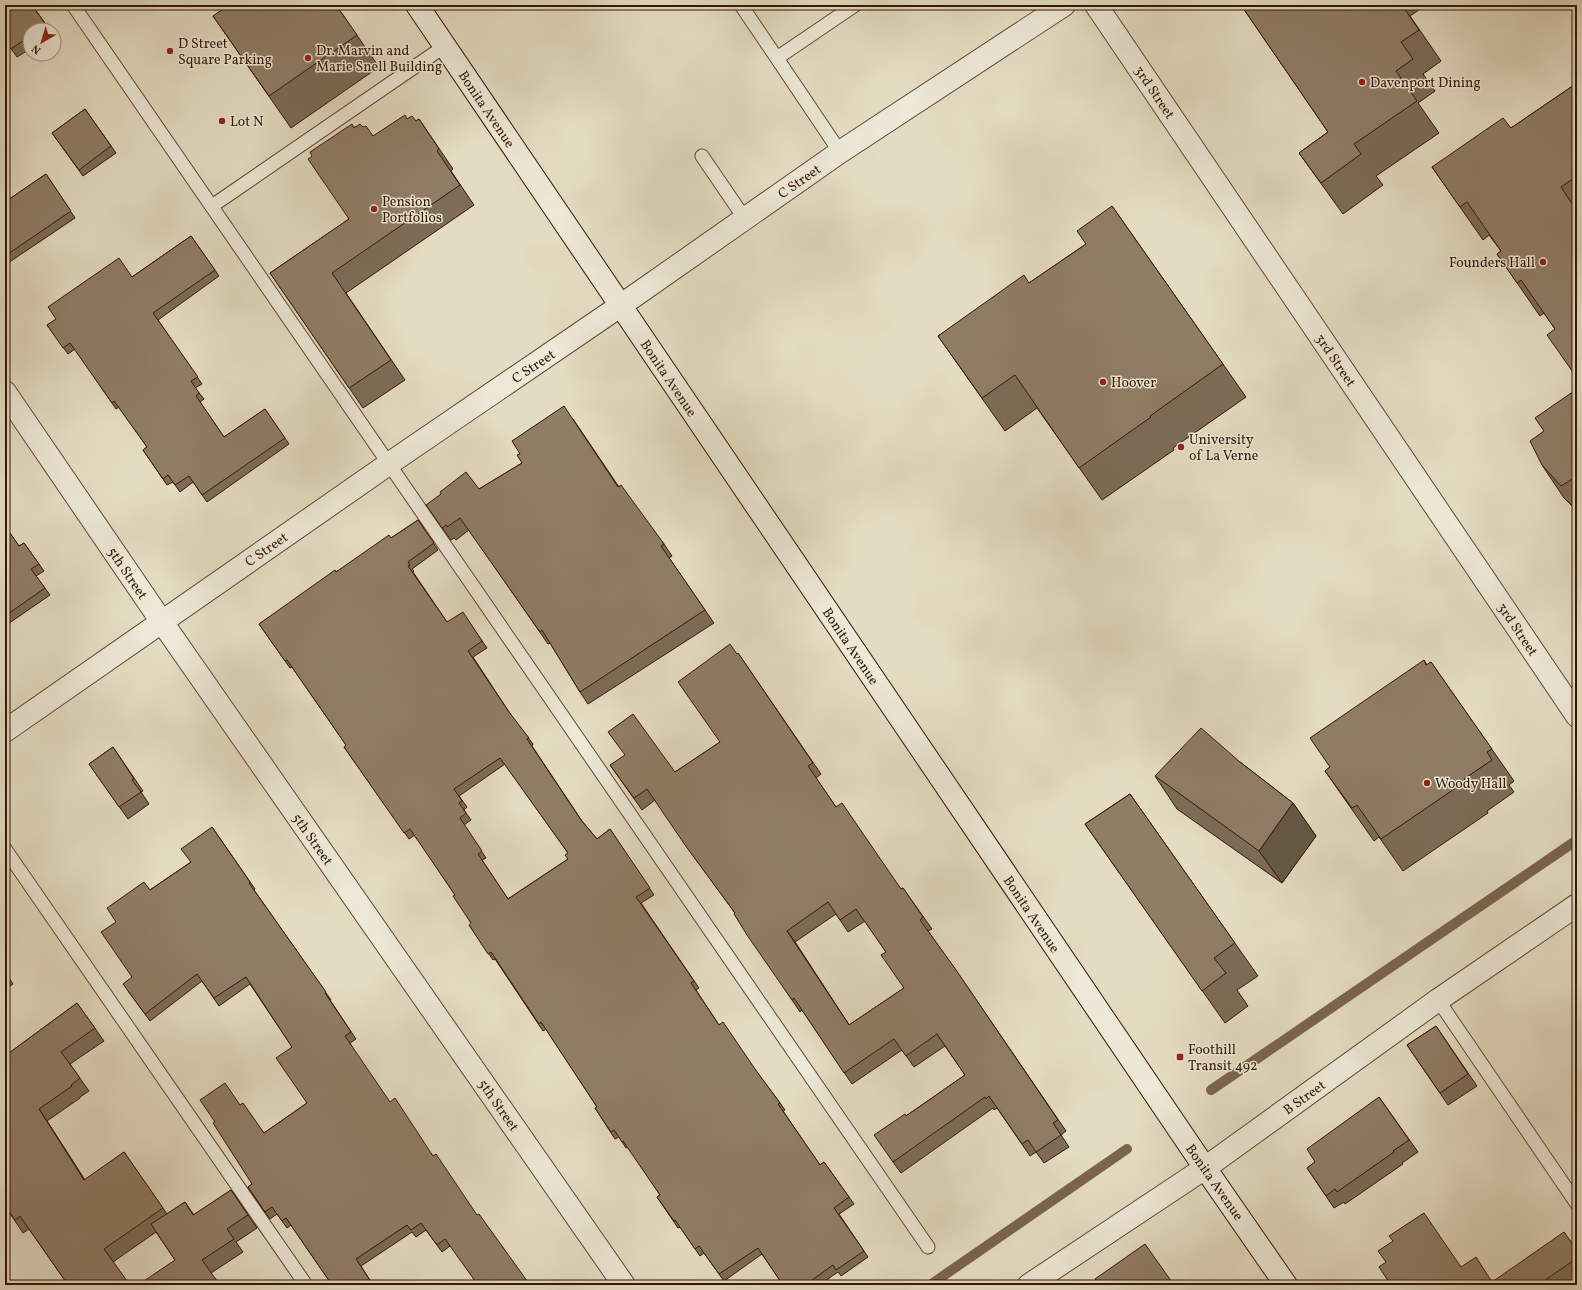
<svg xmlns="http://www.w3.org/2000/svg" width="1582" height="1290" font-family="Vollkorn,serif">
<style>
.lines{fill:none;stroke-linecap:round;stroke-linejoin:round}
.stream{stroke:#7a654f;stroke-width:10}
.service-casing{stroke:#604833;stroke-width:15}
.minor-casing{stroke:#604833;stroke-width:24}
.secondary-casing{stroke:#341703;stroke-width:24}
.service{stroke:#ede8d7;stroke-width:13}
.minor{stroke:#ede8d7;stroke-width:22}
.secondary{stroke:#ede8d7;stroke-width:22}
.wall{fill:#7c6c58;stroke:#341703;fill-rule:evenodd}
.shaded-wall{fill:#655847;stroke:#341703}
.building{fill:#907d66;stroke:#341703;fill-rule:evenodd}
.poi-dot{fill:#8f2418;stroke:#ede8d7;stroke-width:1.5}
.labels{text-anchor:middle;stroke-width:3;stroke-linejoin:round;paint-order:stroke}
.poi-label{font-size:14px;fill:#341703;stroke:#ede8d7;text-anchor:start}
.street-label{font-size:14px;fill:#341703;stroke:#ede8d7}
</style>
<rect width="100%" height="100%" fill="#e4dcc2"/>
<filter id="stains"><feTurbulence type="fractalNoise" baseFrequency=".005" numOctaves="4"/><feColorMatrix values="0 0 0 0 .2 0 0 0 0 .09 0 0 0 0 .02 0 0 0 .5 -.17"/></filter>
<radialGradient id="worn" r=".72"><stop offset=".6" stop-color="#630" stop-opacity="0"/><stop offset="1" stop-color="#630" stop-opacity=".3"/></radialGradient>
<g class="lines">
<path class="stream" d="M 1211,1090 L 1577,840
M 930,1285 L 1127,1149"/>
<g class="service-casing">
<path id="service" d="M 73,5 L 928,1247
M 741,5 L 840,152
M 777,58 L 855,5
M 702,156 L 745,219
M 212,206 L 445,46
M 5,849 L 306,1285
M 1438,1000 L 1577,1204"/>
</g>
<g class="minor-casing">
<path id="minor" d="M 1096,5 L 1577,716
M 5,392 L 162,622 L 624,1285
M 5,731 L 390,463 L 620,306 L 840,152 L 1064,5
M 1029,1285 L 1205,1168 L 1438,1000 L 1577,905"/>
</g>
<g class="secondary-casing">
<path id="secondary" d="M 417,5 L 1205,1168 L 1286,1285"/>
</g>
<use href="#service" class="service"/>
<use href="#minor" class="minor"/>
<use href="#secondary" class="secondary"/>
</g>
<path class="wall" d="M 32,5 L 50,30 L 30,30 L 30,49 L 17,57 L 5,40 Z
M 336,5 L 379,67 L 291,128 L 213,16 Z
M 1241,5 L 1426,5 L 1410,16 L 1441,61 L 1423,74 L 1435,91 L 1418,103 L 1439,133 L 1376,176 L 1383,185 L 1343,214 L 1299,153 L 1328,132 Z
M 1577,83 L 1577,378 L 1555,329 L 1544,313 L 1540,316 L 1497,254 L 1501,251 L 1489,235 L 1483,240 L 1432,167 L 1511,128 Z
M 85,109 L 116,153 L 83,176 L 52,133 Z
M 407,119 L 416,121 L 419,119 L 453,169 L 451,171 L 474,205 L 346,293 L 405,380 L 363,408 L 270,273 L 349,219 L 354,127 L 363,127 L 373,136 Z
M 46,174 L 75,218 L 5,265 L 5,202 Z
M 1112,206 L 1246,397 L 1173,448 L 1174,450 L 1102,500 L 1037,408 L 1005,431 L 938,336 L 1029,283 L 1086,244 Z
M 191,236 L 219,276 L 158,320 L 202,384 L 195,388 L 204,399 L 200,402 L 224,437 L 265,409 L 289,444 L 207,502 L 193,482 L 180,492 L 173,482 L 167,485 L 143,450 L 147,447 L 119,407 L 116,409 L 75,349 L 68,354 L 47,325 L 132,277 Z
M 1577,389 L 1577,511 L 1564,498 L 1542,465 L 1544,431 Z
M 573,419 L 619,487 L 664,544 L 672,556 L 669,558 L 714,623 L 588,704 L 580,692 L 550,643 L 548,644 L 469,530 L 456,540 L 454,538 L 451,540 L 426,505 L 479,489 L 522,463 Z
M 418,520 L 438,550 L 412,569 L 414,571 L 413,572 L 447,622 L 467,619 L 487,648 L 473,657 L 511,715 L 533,744 L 532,746 L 582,821 L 597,839 L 610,829 L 654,895 L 641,903 L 699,988 L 696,990 L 719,1025 L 756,1071 L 780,1103 L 785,1110 L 783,1111 L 820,1165 L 824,1162 L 854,1204 L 839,1214 L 868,1257 L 841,1276 L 838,1272 L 819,1285 L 783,1285 L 762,1254 L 724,1281 L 704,1253 L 700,1256 L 680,1227 L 678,1228 L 657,1197 L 660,1195 L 628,1147 L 626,1148 L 619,1137 L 615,1139 L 595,1108 L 597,1107 L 546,1029 L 543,1031 L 495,959 L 493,960 L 469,925 L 471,923 L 455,895 L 415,835 L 409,839 L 344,747 L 346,745 L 292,667 L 290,668 L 259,624 L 336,572 L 391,538 ZM 505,764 L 568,853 L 568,859 L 508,899 L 482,860 L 486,858 L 464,825 L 471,820 L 464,810 L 467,807 L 459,796 Z
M 5,526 L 19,546 L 24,543 L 44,571 L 36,576 L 50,595 L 5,626 Z
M 738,653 L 821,774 L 816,778 L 836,807 L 901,889 L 903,888 L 932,929 L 928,931 L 962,979 L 1066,1131 L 1061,1135 L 1069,1147 L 1044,1163 L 1036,1152 L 1030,1156 L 997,1108 L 994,1110 L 993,1108 L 901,1173 L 893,1162 L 906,1116 L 965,1075 L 945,1046 L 914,1067 L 902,1050 L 852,1084 L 802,1010 L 800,1012 L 792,1000 L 735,913 L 694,857 L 655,800 L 642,810 L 610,765 L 675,772 L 720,742 L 737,654 ZM 836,914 L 848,932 L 865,921 L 886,952 L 904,988 L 849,1025 L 795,942 Z
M 1424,660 L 1427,665 L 1431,662 L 1514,781 L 1509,785 L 1514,792 L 1487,811 L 1488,813 L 1403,871 L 1379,837 L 1374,841 L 1325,771 L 1330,767 Z
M 113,747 L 143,791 L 141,792 L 149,804 L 128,819 L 89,764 Z
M 1240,762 L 1293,803 L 1316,836 L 1282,883 L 1177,809 L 1155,776 Z
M 1130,794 L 1258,976 L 1237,990 L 1248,1006 L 1225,1023 L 1085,824 Z
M 212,827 L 255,889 L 254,890 L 331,1000 L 330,1000 L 356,1039 L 350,1043 L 450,1246 L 442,1252 L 426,1230 L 416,1237 L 412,1232 L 361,1266 L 373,1285 L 332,1285 L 291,1225 L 287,1228 L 277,1214 L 270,1219 L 248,1187 L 252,1184 L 240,1105 L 264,1133 L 307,1103 L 292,1047 L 250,984 L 219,1006 L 202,981 L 150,1021 L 128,991 L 132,977 L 116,922 L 150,890 L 191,862 Z
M 5,972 L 13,984 L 5,990 Z
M 77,1003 L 104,1041 L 70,1064 L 89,1091 L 80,1097 L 80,1098 L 47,1121 L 85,1180 L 124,1152 L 167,1214 L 185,1202 L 194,1215 L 231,1190 L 257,1228 L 236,1242 L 243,1252 L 211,1273 L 175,1260 L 156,1232 L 113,1262 L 66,1282 L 29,1229 L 23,1233 L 5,1206 L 5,1056 Z
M 1436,1026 L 1477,1086 L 1448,1105 L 1407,1045 Z
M 1379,1097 L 1418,1152 L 1402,1163 L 1403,1164 L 1345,1204 L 1344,1202 L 1334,1208 L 1307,1168 L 1315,1162 Z
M 1577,1250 L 1577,1276 L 1564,1285 L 1391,1285 L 1461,1267 L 1493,1282 Z"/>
<path class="shaded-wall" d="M 1293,803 L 1316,836 L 1282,883 L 1259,851 Z
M 787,931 L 795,942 L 857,1037 L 849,1025 Z
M 39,1109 L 47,1121 L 93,1193 L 84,1180 Z"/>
<path class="building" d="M 5,5 L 32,5 L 46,25 L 39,30 L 30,30 L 30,36 L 11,49 L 5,40 Z
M 229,5 L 336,5 L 357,35 L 269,96 L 213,16 Z
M 1241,5 L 1402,5 L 1419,30 L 1401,42 L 1413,59 L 1396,71 L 1417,101 L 1354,144 L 1361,154 L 1321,183 L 1299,153 L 1328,132 Z
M 1577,83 L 1577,176 L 1561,187 L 1577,211 L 1577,378 L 1547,335 L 1555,329 L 1521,280 L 1517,283 L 1497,254 L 1501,251 L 1467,202 L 1460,207 L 1432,167 L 1503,118 L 1511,128 Z
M 85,109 L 111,146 L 79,170 L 52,133 Z
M 405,115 L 407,119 L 412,116 L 416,121 L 419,119 L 439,149 L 437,151 L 460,185 L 332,273 L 391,360 L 349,388 L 270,273 L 349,219 L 308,159 L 312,156 L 310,152 L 352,124 L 354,128 L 360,124 L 363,127 L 366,126 L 373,136 Z
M 46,174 L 71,211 L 5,256 L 5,202 Z
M 1112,206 L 1223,364 L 1150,416 L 1151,417 L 1079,468 L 1015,375 L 982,398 L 938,336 L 1024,275 L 1029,283 L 1086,244 L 1077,231 Z
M 191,236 L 215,270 L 153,313 L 198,377 L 191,381 L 199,393 L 196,396 L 224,437 L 265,409 L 285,438 L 202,495 L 189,476 L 175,485 L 168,475 L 163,479 L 143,450 L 147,447 L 114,401 L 112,403 L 70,343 L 63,348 L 47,325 L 56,319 L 48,307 L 119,258 L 132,277 Z
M 1577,389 L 1577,482 L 1574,478 L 1561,486 L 1542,465 L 1530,441 L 1544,431 L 1535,418 Z
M 564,406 L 618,487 L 621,485 L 664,544 L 661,546 L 705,610 L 580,692 L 542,630 L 540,632 L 460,518 L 447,527 L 446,525 L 442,528 L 426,505 L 441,494 L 440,492 L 466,472 L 479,489 L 522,463 L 517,455 L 520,454 L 512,441 Z
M 418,520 L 434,543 L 408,562 L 410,565 L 408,566 L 447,622 L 463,612 L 482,641 L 468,651 L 509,712 L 529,738 L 527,739 L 581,820 L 597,839 L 610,829 L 650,888 L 636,897 L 694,981 L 691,983 L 719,1025 L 723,1022 L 755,1069 L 780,1103 L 778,1104 L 820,1165 L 824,1162 L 849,1197 L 834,1208 L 864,1251 L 836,1270 L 833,1265 L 805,1285 L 783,1285 L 758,1248 L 719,1274 L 699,1246 L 695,1249 L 675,1220 L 674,1221 L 657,1197 L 660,1195 L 623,1141 L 622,1142 L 614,1130 L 611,1132 L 595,1108 L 597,1107 L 541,1022 L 539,1024 L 491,952 L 488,954 L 469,925 L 471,923 L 453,896 L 455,895 L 410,829 L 404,833 L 344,747 L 346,745 L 287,660 L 285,661 L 259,624 L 335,570 L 336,572 L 389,535 L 391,538 ZM 500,758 L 568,853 L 565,855 L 568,859 L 508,899 L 478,854 L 482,851 L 460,818 L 466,813 L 459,803 L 462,801 L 454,789 Z
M 5,526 L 19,546 L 24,543 L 39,564 L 31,569 L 45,588 L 5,616 Z
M 730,644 L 737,654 L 738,653 L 813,763 L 808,766 L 836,807 L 842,803 L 901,889 L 903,888 L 923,917 L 920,920 L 954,967 L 1058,1120 L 1053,1123 L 1061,1135 L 1036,1152 L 1028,1140 L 1022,1144 L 989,1096 L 986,1099 L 985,1097 L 893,1162 L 874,1135 L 905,1114 L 906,1116 L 965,1075 L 937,1034 L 906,1056 L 894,1039 L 844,1073 L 794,998 L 792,1000 L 747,935 L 734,914 L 735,913 L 685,845 L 647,789 L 634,798 L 610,765 L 625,755 L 608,732 L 633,714 L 675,772 L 720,742 L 678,682 ZM 828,902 L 840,920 L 856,909 L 886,952 L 881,955 L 904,988 L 849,1025 L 787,931 Z
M 1424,660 L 1426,665 L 1431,662 L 1492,749 L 1487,752 L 1492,760 L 1464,779 L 1466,781 L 1381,839 L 1357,805 L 1352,808 L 1325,771 L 1330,767 L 1310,738 Z
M 1201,728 L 1240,762 L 1293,803 L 1259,851 L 1155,776 Z
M 113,747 L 134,779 L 132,780 L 141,792 L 119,807 L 89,764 Z
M 1130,794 L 1235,943 L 1214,958 L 1226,973 L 1202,991 L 1085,824 Z
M 212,827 L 250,882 L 249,883 L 326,992 L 325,993 L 351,1032 L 345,1036 L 390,1102 L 395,1098 L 433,1156 L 436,1154 L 477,1215 L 479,1214 L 530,1285 L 478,1285 L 445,1239 L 437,1245 L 421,1223 L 411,1230 L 407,1225 L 356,1259 L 373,1285 L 332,1285 L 286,1218 L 282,1221 L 272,1207 L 265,1212 L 248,1187 L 252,1184 L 213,1123 L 215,1122 L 200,1100 L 225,1083 L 240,1105 L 243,1103 L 264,1133 L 307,1103 L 276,1058 L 292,1047 L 246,977 L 214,998 L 197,974 L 145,1014 L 123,984 L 132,977 L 101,932 L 116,922 L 107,908 L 144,882 L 150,890 L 191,862 L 181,849 Z
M 77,1003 L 95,1028 L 61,1052 L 80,1078 L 71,1085 L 72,1086 L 39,1109 L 84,1180 L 124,1152 L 163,1208 L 104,1249 L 130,1285 L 63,1285 L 66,1282 L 20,1216 L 15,1220 L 5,1206 L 5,1056 Z
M 1436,1026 L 1468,1074 L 1440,1093 L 1407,1045 Z
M 1379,1097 L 1409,1140 L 1393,1151 L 1394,1152 L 1337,1192 L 1335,1189 L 1326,1196 L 1307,1168 L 1315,1162 L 1307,1149 Z
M 231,1190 L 248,1215 L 227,1229 L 234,1239 L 202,1260 L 220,1285 L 138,1285 L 175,1260 L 151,1224 L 185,1202 L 193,1215 Z
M 1424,1213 L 1461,1267 L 1476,1257 L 1492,1282 L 1564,1232 L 1577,1250 L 1577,1258 L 1541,1283 L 1542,1285 L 1402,1285 L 1400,1283 L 1396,1285 L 1391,1285 L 1379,1267 L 1386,1262 L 1378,1251 L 1393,1241 L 1389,1236 Z
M 1145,1244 L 1174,1285 L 1099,1285 L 1095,1279 Z"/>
<g class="poi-dot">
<circle cx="170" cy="51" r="4"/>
<circle cx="308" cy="58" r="4"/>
<circle cx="1362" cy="82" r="4"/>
<circle cx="222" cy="121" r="4"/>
<circle cx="374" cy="209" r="4"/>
<circle cx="1543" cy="262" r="4"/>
<circle cx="1103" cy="382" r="4"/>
<circle cx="1181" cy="447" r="4"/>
<circle cx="1427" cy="783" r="4"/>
<rect x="1176" y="1053" width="8" height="8" rx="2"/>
</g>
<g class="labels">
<g class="poi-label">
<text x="178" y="48">D Street<tspan x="178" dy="16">Square Parking</tspan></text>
<text x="316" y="55">Dr. Marvin and<tspan x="316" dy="16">Marie Snell Building</tspan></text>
<text x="1370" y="87">Davenport Dining</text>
<text x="230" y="126">Lot N</text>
<text x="382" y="206">Pension<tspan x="382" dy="16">Portfolios</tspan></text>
<text x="1535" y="267" text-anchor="end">Founders Hall</text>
<text x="1111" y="387">Hoover</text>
<text x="1189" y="444">University<tspan x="1189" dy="16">of La Verne</tspan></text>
<text x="1435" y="788">Woody Hall</text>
<text x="1188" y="1054">Foothill<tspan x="1188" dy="16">Transit 492</tspan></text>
</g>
<g class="street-label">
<text transform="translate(1155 92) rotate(56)" y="5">3rd Street</text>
<text transform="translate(487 109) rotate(56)" y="5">Bonita Avenue</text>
<text transform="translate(799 181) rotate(-35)" y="5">C Street</text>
<text transform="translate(1336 360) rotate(56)" y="5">3rd Street</text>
<text transform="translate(533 366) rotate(-34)" y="5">C Street</text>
<text transform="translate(669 378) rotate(56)" y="5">Bonita Avenue</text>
<text transform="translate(266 549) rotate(-35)" y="5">C Street</text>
<text transform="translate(128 573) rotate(56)" y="5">5th Street</text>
<text transform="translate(1518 629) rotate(56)" y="5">3rd Street</text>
<text transform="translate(851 646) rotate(56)" y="5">Bonita Avenue</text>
<text transform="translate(313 839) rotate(55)" y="5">5th Street</text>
<text transform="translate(1032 914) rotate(56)" y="5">Bonita Avenue</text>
<text transform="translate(1304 1097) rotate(-36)" y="5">B Street</text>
<text transform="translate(499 1105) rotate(55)" y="5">5th Street</text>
<text transform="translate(1215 1182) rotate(55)" y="5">Bonita Avenue</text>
</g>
</g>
<rect width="1582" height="1290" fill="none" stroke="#e4dcc2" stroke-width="20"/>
<rect x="6" y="6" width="1570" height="1278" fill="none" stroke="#341703" stroke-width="2"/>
<rect x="10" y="10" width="1562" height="1270" fill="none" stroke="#341703"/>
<g transform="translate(42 42) rotate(218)"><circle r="19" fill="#ede8d7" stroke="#a39482"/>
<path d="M0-3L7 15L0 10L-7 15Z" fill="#8f2418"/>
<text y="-6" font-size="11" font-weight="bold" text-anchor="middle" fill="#341703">N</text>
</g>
<rect width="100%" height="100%" filter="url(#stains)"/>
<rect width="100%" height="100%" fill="url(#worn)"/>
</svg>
